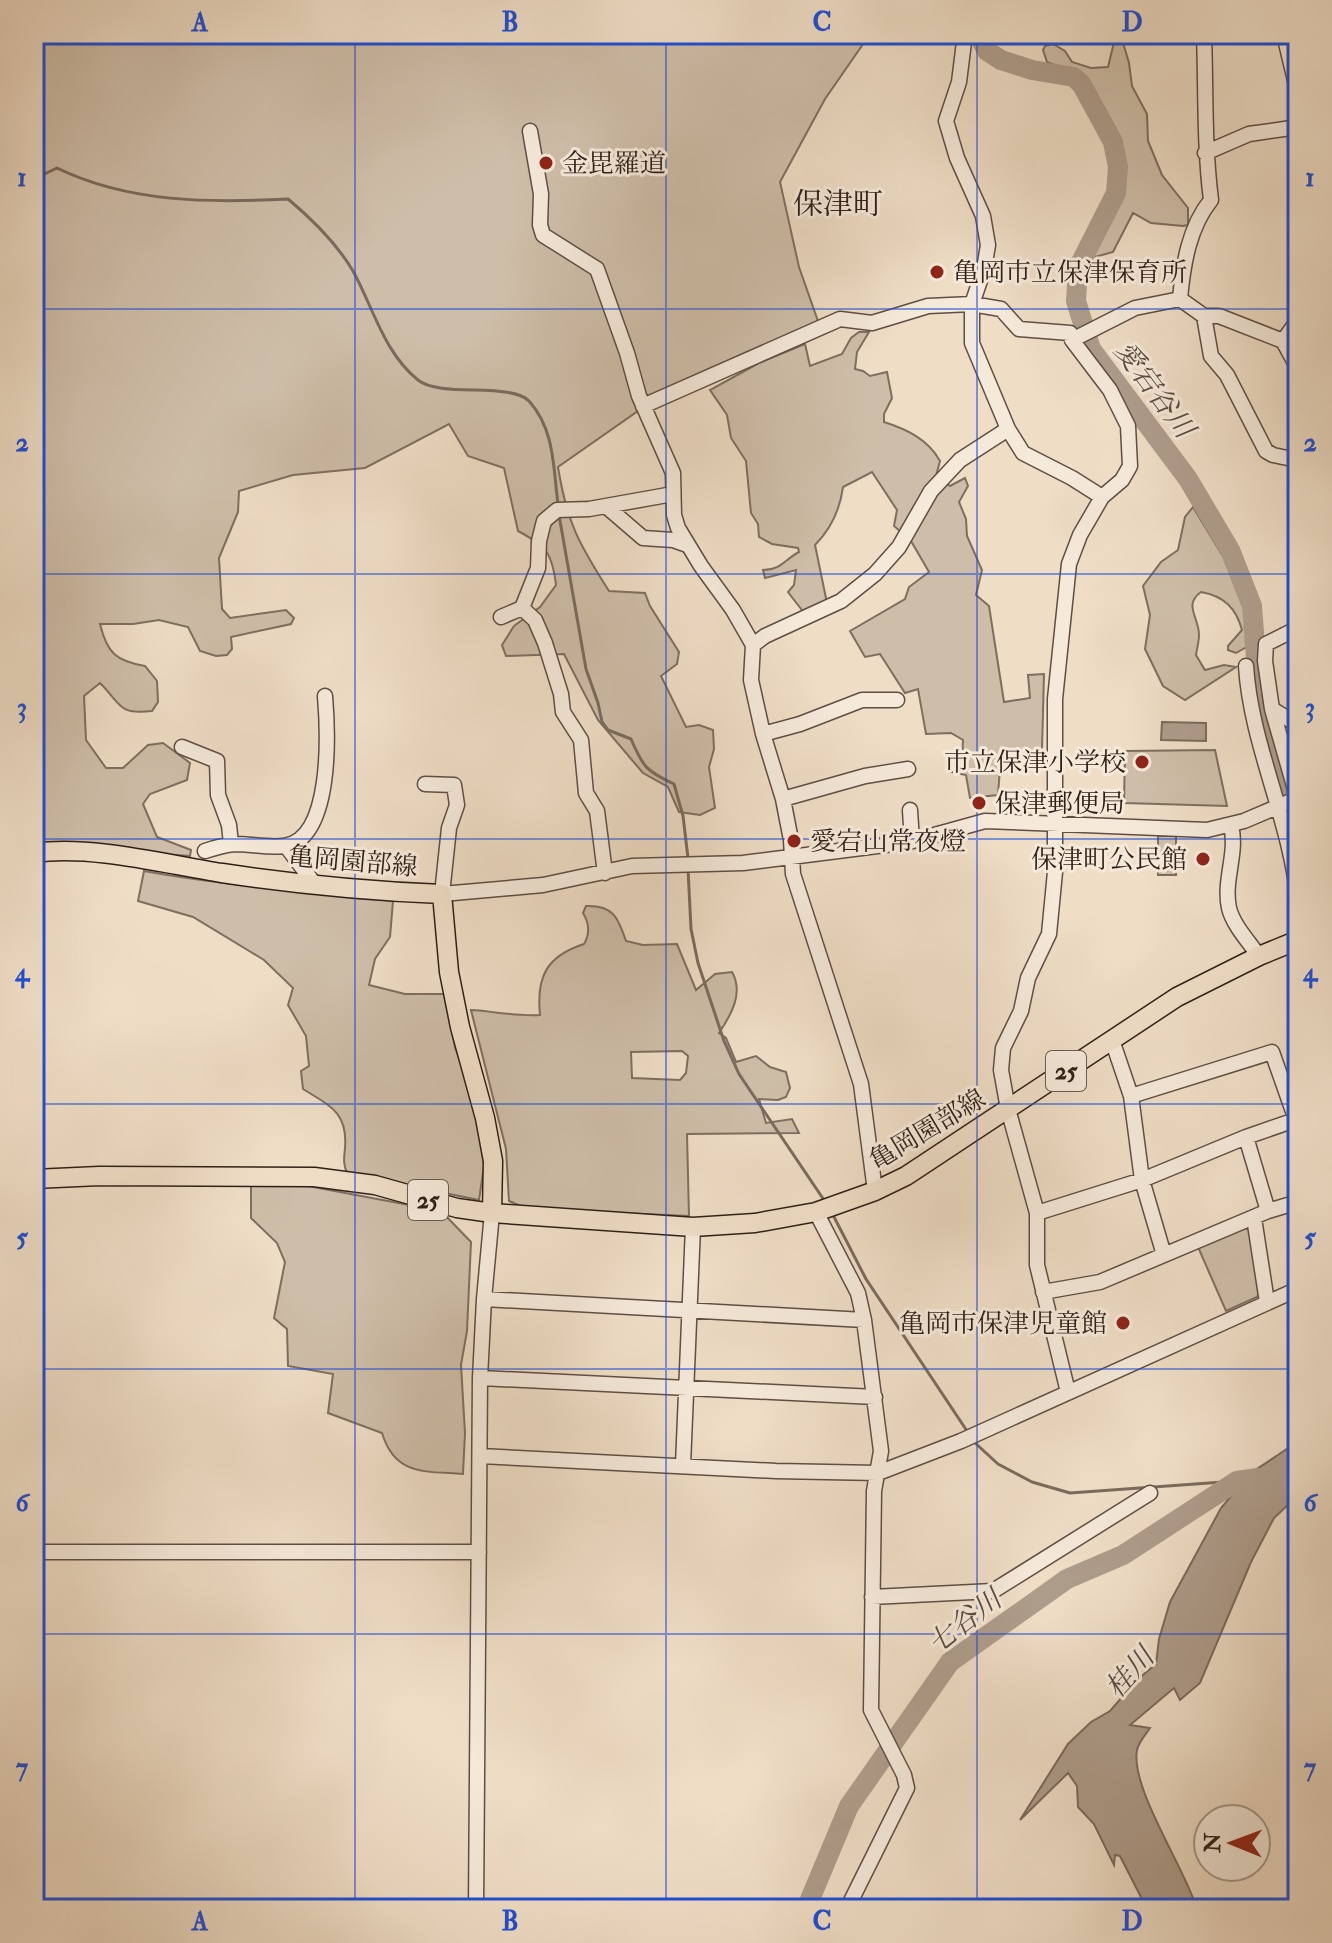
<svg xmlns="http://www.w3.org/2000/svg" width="1332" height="1943" font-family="'IM FELL Double Pica','Noto Serif JP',serif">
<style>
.green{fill:#cebda8;stroke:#7e6e60;stroke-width:2;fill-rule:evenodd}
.water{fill:#ae9c8b;stroke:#7b6a5d;stroke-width:2}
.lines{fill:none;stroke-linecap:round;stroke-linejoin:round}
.stream{stroke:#7b6a5d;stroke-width:3}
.river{stroke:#ae9c8b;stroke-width:20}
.minor-casing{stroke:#5f4e44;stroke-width:17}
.major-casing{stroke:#2f1f18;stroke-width:21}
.minor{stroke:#f5e9da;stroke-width:14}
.major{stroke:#efddc6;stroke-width:18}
.grid{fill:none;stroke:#1d4ed8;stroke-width:2;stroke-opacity:0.55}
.poi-dot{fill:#8f2418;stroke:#f5e9da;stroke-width:3}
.labels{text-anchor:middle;stroke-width:6;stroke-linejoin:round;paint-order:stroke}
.shield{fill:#f5e9da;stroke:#6a5c52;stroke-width:2}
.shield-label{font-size:24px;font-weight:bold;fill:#2f1f18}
.poi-label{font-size:26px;fill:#2f1f18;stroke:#f5e9da;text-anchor:start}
.street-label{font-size:26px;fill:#2f1f18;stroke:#f5e9da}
.water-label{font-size:28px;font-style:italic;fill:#5b4b40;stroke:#f5e9da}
.quarter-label{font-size:30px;fill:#2f1f18;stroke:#f5e9da}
.neatline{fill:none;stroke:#1d4ed8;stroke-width:3}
.grid-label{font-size:26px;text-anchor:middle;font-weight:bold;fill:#1d4ed8}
</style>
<rect width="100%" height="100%" fill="#efddc6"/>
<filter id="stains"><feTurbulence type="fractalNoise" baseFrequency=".0025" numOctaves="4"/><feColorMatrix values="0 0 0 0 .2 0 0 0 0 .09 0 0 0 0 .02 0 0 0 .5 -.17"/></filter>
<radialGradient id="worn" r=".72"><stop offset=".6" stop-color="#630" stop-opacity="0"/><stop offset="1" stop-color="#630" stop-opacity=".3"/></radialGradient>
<path class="green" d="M 34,34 L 870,34 L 825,99 L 780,182 L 799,267 L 819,324 L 671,388 L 558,467 C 567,523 579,544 609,591 L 645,593 L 650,606 L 679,652 L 677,664 L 661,676 L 686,727 L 699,725 L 713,730 L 714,749 L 709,767 L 715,808 L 700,815 L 679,812 L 668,787 L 643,773 L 598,720 L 564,654 L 506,656 L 502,645 L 514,626 L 540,607 L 556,585 C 552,552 546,546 518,531 L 504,468 L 468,456 L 449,424 L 365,468 L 293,475 L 239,491 L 238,512 L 219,558 L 222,609 L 230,618 L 286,610 L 294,618 L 291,624 L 231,637 L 232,649 L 227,655 L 216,656 L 200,651 L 188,627 L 159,620 L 133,624 L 100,624 C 107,653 116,661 145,666 L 157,681 L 158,702 L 152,711 C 118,715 122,705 100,683 L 84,696 L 86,740 L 106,768 L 123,768 L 148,745 L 163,743 L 190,763 L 187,780 L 150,794 L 143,804 L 157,837 L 191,850 L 190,856 L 34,845 Z
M 1116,34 L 1125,34 L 1124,46 L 1129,63 L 1132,86 L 1147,114 L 1148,141 L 1162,175 L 1188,208 L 1188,225 L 1183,226 L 1151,223 L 1133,213 L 1113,252 L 1084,260 L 1078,256 L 1078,250 L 1093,235 L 1100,211 L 1106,206 L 1113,186 L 1124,183 L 1126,179 L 1097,102 L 1075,73 L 1047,62 L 1043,50 L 1045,46 L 1053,44 L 1065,51 L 1072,62 L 1091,68 L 1108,67 Z
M 859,332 L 869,332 L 857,352 L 855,369 L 863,371 L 870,376 L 887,372 L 892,398 L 884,414 L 884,422 C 906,429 928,439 940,461 L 936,476 L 950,486 L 965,478 L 968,486 L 959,502 L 966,519 L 967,536 L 982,570 L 976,595 L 989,606 L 1004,702 L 1030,698 L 1028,675 L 1044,674 L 1042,750 L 1020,754 L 1013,768 L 1000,768 L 998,795 L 970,798 L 966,775 L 951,772 L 951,764 L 962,761 L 963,740 L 951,733 L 926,734 L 918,689 L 905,693 L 880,654 L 865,657 L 850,631 L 905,599 L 909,587 L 929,572 L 911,541 L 894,526 L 897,510 L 872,472 L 843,487 C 840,509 831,529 815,545 L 827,603 L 805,614 L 788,592 L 794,585 L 796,570 L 765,578 L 763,570 C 781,570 784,560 799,552 L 798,548 L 772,544 L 759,537 L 758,524 L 751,513 L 746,461 L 731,438 L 727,415 L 710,390 L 759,363 L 805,344 L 810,366 L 842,354 L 851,338 Z
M 1193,507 L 1238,581 L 1250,623 L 1252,644 L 1236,653 L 1228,650 L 1228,646 L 1242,630 C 1236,608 1224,596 1201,592 C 1183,605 1199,617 1199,635 C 1199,641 1197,649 1196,655 L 1205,670 L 1224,665 L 1236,667 L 1185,700 L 1163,686 L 1145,649 L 1150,615 L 1143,586 L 1161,562 L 1178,550 L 1185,517 Z
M 1215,750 L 1227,806 L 1124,803 L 1125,751 Z
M 1158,836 L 1176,836 L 1176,875 L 1158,875 Z
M 144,871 C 226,886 310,891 393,901 L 390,937 L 375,959 L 369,985 L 405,994 L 444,994 L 455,1047 L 476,1108 L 484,1166 L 479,1200 L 347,1173 C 343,1164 344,1158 345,1148 C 348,1112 330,1106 303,1089 L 301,1071 L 309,1066 L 306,1036 L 288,1005 L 293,988 L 264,960 L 193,917 L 138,901 Z
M 586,906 C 613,905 618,917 626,941 L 643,945 L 677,944 L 696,990 L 715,974 L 732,972 C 744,993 731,1015 719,1033 L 726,1038 L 736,1062 L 756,1056 L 770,1067 L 786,1072 L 790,1088 L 786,1097 L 778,1100 L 759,1099 L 766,1123 L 792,1119 L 799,1133 L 687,1134 L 689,1216 L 528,1209 L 509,1201 L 506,1149 L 471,1010 C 494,1011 517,1017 540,1015 C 536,976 547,956 584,944 C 590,934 589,923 583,913 ZM 682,1051 L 688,1056 L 686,1073 L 680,1080 L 632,1078 L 631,1052 Z
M 251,1185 L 308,1186 L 441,1211 L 471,1242 L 467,1331 L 461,1365 L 465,1433 L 463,1474 C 425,1471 395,1476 382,1433 L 328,1413 L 333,1374 L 288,1366 L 287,1329 L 274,1318 L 285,1262 L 277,1243 L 251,1218 Z
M 1243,1227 L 1250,1230 L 1261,1290 L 1257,1297 L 1226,1311 L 1198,1247 Z"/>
<path class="water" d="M 1162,722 L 1206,723 L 1206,741 L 1161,740 Z
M 1298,1441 L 1298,1486 L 1289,1504 L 1274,1518 L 1251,1562 L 1200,1683 L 1180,1700 L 1174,1688 L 1130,1725 L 1150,1728 C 1146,1734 1138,1743 1137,1750 C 1130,1788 1185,1868 1197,1909 L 1147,1909 L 1120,1856 L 1115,1855 L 1114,1865 L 1094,1824 L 1078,1807 L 1077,1786 L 1068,1773 L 1020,1820 L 1068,1744 L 1091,1722 L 1110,1711 L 1137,1680 L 1156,1664 L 1159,1639 L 1170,1602 L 1221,1508 L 1232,1495 L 1183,1525 L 1176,1523 C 1215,1494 1258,1470 1298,1441 Z"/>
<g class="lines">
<path class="stream" d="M 34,179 L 57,168 C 129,203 210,203 288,199 C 312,219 337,244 353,271 C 373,307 384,353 418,380 C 440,398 511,382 529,401 C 555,430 553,467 558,504
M 559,515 L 586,669 L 598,703 L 602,722 L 608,730 L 631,739 C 643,767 646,771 674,784 L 683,816 L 688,858
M 688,869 L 691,929 L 698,963 L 724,1041 L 739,1074 L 826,1203
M 832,1213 L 866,1279 L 969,1434
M 973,1441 L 998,1464 L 1032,1482 L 1070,1493 L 1237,1481"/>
<path class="river" d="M 978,34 L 987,51 L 1001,60 L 1032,70 L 1074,77 L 1082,85 L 1113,142 L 1118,167 L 1116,193 L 1078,268 L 1076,301 L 1091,349 L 1188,479 L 1230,550 L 1252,606 L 1259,698 L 1298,842
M 806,1909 L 849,1806 L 950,1662 L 1067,1579 L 1123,1555 L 1237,1481 L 1258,1478"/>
<g class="minor-casing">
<path id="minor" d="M 965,34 L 959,82 L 946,121 L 957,158 L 983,216 L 988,245 L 984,269 L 972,304 L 972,343 L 1008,429 L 1023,453 L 1072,478 L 1102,497
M 1287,34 L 1286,43 L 1298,93
M 530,131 L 541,194 L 540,225 L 543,235 L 597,269 L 627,353 L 639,396 L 673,473 L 674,515 L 678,528 L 701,566 L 733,610 L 753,645 L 751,680 L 763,734 L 783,799 L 791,840 L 793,874 L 861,1084 L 875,1191
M 1205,153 L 1249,134 L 1298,127
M 1180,299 C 1183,265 1189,227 1211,200 C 1204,145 1206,90 1204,34
M 1204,316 L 1219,316 L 1283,341
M 1298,320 L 1283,341 L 1298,368
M 1072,340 L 1135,308 L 1180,299 L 1204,316 L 1211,356 L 1227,375 L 1266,451 L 1273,455 L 1297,460
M 643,406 L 840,319 L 872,323 L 928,306 L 972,304 L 1001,309 L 1019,329 L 1070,333 L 1072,340 L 1110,390 L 1128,426 L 1130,466 L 1122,480 L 1102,497 L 1080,535 L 1069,564 L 1055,699 L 1055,872 L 1049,934 L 1028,978 L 1021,1011 L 1003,1048 L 1001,1070 L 1008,1109 L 1037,1213 L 1037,1265 L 1068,1392
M 607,507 L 643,538 L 673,540 L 687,545
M 522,608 L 535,620 L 545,643 L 561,694 L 563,712 L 581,740 L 586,793 L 597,811 L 605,873
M 501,617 L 522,608 L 538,568 L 539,541 L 544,521 L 557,510 L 589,509 L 673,494
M 1298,628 L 1266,644 L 1265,661 L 1272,709 L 1298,725
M 753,645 L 765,636 L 841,601 L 875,574 L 899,547 L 931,491 L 960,460 L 1008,429
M 1246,666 C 1251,745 1290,819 1298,900
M 1272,709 L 1298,800
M 763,734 L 800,724 L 862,700 L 897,700
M 182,747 L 217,761 L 218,795 L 229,825 L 231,844
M 425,784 L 454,785 L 457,805 L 449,828 L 442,894 L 543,885 L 632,866 L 743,863 L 909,842 L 985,821 L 1207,830 L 1244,821 L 1298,798
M 783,799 L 865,776 L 908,769
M 910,810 L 912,841
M 1231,826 C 1238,853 1223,880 1229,908 C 1233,925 1249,942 1259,956
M 286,846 L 316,886
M 205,851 C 214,848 225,845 235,844 C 251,844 268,848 284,846 C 333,839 328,732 325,696
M 1112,1040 L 1131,1096 L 1142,1180 L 1164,1255
M 1131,1096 L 1272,1052 L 1296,1120
M 1246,1137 L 1268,1211
M 816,1212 L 858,1293 L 864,1320 L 881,1451 L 874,1491 L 871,1710 L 904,1775 L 907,1788 L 847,1909
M 1037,1213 L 1142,1180 L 1246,1137 L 1298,1119
M 1254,1218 L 1267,1302
M 1043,1292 L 1100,1282 L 1268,1211 L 1298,1202
M 484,1299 L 864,1320
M 480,1378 L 875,1397
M 480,1456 L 776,1471 L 878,1473 L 961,1441 L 1298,1289
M 683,1465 L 693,1227
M 34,1552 L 479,1552
M 872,1597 L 993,1591 L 1150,1493
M 476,1909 L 480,1378 L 484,1299 L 492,1213"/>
</g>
<g class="major-casing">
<path id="major" d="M 34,853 C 93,845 164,864 222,873 C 295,884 368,891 442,894 L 449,972 L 460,1027 L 485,1118 L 493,1161 L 492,1213
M 34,1179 L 99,1176 L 314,1177 L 375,1185 L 457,1208 L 492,1213 L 693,1227 L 755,1223 L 816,1212 L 875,1191 L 906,1176 L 1177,997 L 1259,956 L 1298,940"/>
</g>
<use href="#minor" class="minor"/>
<use href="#major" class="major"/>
</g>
<path class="grid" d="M 355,34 L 355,1909M 666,34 L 666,1909M 977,34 L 977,1909M 34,309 L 1298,309M 34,574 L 1298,574M 34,839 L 1298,839M 34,1104 L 1298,1104M 34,1369 L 1298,1369M 34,1634 L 1298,1634"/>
<g class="poi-dot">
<circle cx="546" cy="163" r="8"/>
<circle cx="937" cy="272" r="8"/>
<circle cx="1142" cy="762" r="8"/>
<circle cx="979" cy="803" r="8"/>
<circle cx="794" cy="841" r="8"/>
<circle cx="1203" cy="859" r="8"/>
<circle cx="1123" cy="1323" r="8"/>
</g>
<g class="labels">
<g class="shield">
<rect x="1046" y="1051" width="40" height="40" rx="6"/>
<rect x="408" y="1180" width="40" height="40" rx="6"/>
</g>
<g class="shield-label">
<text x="1066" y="1079">25</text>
<text x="428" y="1208">25</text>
</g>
<g class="poi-label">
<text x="562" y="172">金毘羅道</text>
<text x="953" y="281">亀岡市立保津保育所</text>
<text x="1126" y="771" text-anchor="end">市立保津小学校</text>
<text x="995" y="812">保津郵便局</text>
<text x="810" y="850">愛宕山常夜燈</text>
<text x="1187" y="868" text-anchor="end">保津町公民館</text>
<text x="1107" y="1332" text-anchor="end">亀岡市保津児童館</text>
</g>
<g class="street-label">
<text transform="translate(353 861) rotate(5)" y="9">亀岡園部線</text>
<text transform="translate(927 1129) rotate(-31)" y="9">亀岡園部線</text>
</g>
<g class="water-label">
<text transform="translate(1155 389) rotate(53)" y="10">愛宕谷川</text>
<text transform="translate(964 1621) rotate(-38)" y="10">七谷川</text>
<text transform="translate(1129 1672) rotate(-48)" y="10">桂川</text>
</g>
<g class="quarter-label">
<text x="838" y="214">保津町</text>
</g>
</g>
<rect width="1332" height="1943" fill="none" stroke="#efddc6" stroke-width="88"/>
<g transform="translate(1232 1843) rotate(271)"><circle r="38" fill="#f5e9da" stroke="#a6988c" stroke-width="2"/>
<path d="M0-6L14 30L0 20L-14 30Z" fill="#8f2418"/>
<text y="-12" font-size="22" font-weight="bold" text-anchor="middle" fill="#2f1f18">N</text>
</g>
<rect x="44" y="44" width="1244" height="1855" class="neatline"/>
<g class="grid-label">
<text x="200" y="31">A</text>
<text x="510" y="31">B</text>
<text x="822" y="31">C</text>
<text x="1132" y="31">D</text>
<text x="22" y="186">1</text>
<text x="1310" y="186">1</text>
<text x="22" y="451">2</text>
<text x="1310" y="451">2</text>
<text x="22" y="716">3</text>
<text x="1310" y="716">3</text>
<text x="22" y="981">4</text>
<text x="1310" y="981">4</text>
<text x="22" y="1246">5</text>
<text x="1310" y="1246">5</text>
<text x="22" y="1511">6</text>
<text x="1310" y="1511">6</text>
<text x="22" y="1776">7</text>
<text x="1310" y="1776">7</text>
<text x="200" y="1930">A</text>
<text x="510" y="1930">B</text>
<text x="822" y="1930">C</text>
<text x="1132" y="1930">D</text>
</g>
<rect width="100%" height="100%" filter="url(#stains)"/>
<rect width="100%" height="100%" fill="url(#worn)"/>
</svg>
